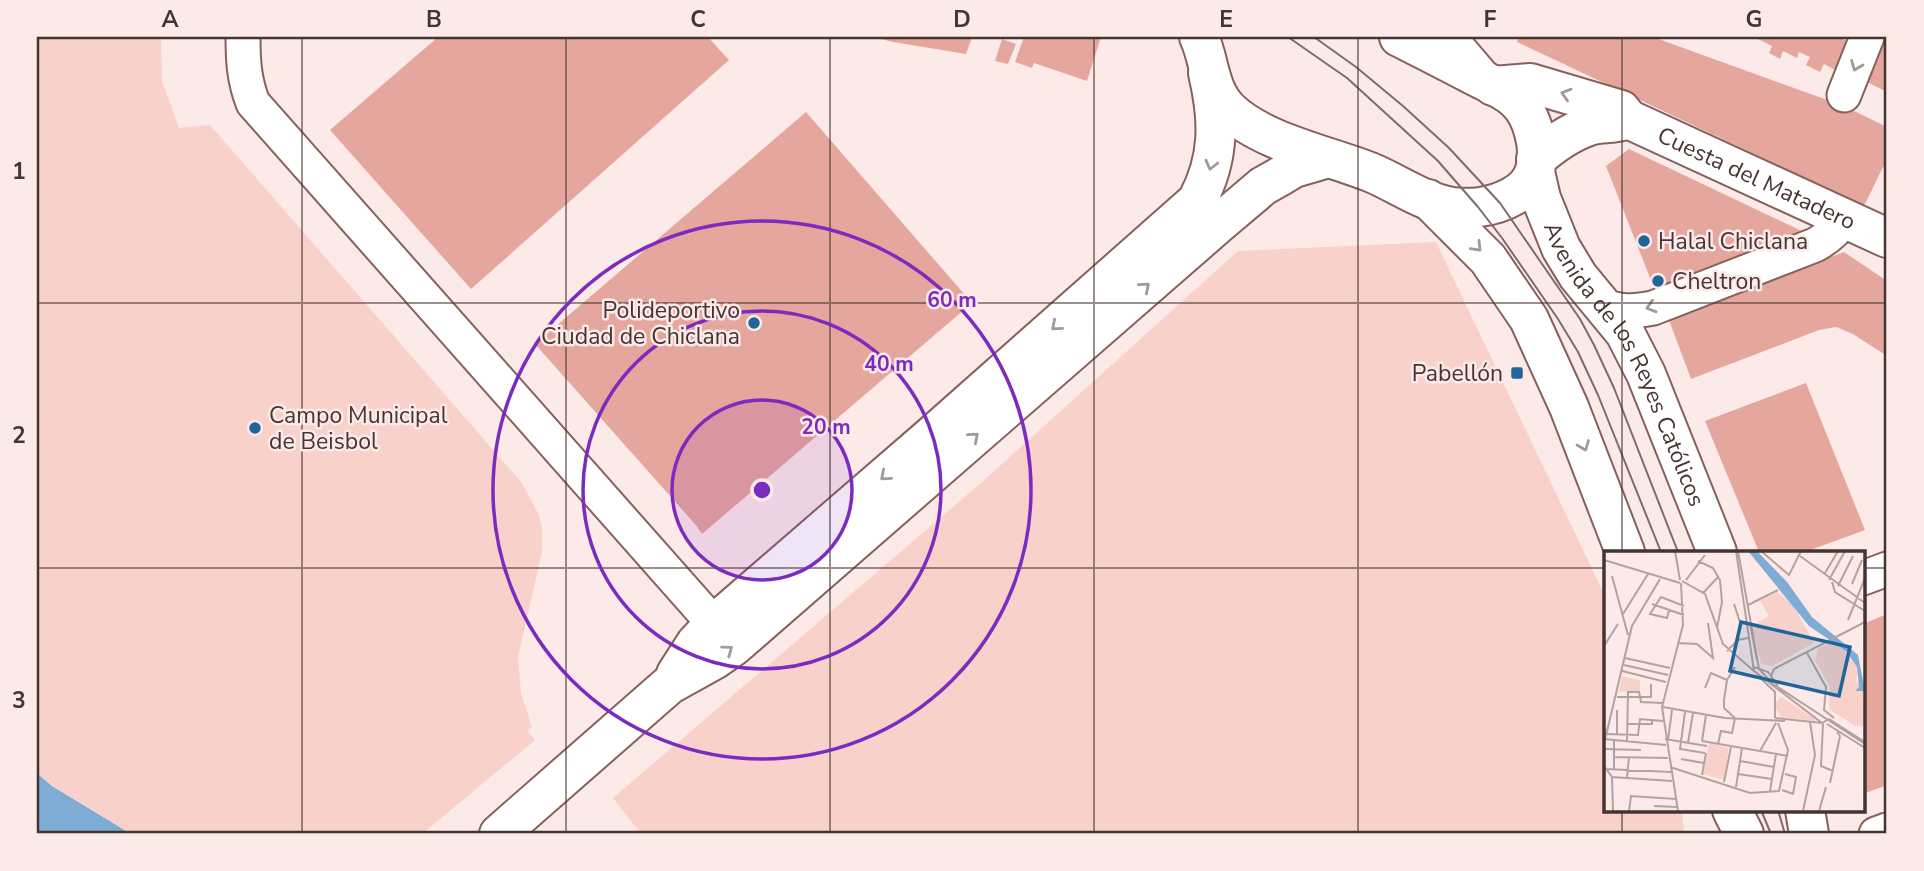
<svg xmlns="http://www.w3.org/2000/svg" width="1924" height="871" font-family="'Nunito Sans',sans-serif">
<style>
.green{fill:#f9d1cb}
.water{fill:#7facd5}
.building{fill:#e5a69d}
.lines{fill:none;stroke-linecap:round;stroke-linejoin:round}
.minor-casing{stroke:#86615c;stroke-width:37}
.tertiary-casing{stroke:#86615c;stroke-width:42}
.secondary-casing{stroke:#86615c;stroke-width:42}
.minor{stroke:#fff;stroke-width:33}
.tertiary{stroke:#fff;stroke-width:38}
.secondary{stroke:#fff;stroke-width:38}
.tram{stroke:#7d6d6a;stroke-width:2}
.oneway{stroke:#a29a98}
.grid{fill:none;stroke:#453532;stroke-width:2;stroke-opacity:0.55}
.ring{fill:none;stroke:#7b2cbf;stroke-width:3.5}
.poi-dot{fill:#206599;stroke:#fceae8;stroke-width:2.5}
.labels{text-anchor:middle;stroke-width:5;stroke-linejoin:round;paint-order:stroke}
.street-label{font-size:23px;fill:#453532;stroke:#fceae8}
.poi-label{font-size:23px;fill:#453532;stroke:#fceae8;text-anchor:start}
.inset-road{fill:none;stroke:#b3a29f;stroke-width:2}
.view{fill:#206599;fill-opacity:0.15;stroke:#206599;stroke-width:3.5}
.inset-edge{fill:none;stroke:#453532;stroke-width:3.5}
.centre{fill:#7b2cbf;stroke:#fceae8;stroke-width:3.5}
.ring-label{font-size:21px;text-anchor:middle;font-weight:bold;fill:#7b2cbf;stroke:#fceae8;stroke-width:5;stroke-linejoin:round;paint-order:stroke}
.neatline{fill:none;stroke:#453532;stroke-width:2.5}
.grid-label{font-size:23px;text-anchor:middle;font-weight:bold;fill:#453532}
</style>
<rect width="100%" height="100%" fill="#fceae8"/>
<path class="green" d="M 37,37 L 161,37 L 162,81 L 179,128 L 210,125 L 522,483 L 539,515 L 542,528 L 542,552 L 518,657 L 521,693 L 532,727 L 527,730 L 535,740 L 422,834 L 131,834 L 53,786 L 37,772 Z
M 1436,242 L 1605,596 L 1605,810 L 1682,810 L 1684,834 L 641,834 L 613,798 L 982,482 L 1238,251 Z"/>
<path class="water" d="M 37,773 L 52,786 L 131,834 L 37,834 Z"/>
<path class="building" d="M 438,37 L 708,37 L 729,60 L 471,289 L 330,130 Z
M 873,37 L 972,37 L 966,54 L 893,42 Z
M 1024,37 L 1101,37 L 1087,81 L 1034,63 L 1032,68 L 1015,62 Z
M 1519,37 L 1653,37 L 1844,106 L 1887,127 L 1887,159 L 1864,206 L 1517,42 Z
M 1754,37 L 1844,37 L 1843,39 L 1849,42 L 1835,70 L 1824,64 L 1820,72 L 1806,65 L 1810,57 L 1799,52 L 1797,58 L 1783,51 L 1780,59 L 1769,53 L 1772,46 Z
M 1887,37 L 1887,92 L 1867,82 Z
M 1002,39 L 1016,44 L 1008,64 L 995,61 Z
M 806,112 L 972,303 L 702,534 L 695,524 L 535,344 Z
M 1629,149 L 1806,233 L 1656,293 L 1606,166 Z
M 1844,252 L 1887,281 L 1887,356 L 1853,334 L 1836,327 L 1819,330 L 1691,379 L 1669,320 Z
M 1806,383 L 1865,530 L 1805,552 L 1759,552 L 1705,421 Z
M 1887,614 L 1887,785 L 1863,794 L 1863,624 Z"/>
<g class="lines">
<g class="minor-casing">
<path id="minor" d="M 243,37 C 243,61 244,80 253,103 L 714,624
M 1449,37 L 1484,78
M 1844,95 L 1867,37
M 1601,305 C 1620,312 1633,312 1653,308 L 1815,245 C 1828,238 1836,231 1844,219
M 1863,578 L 1887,569
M 1876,834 L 1887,830"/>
</g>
<g class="tertiary-casing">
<g id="tertiary">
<path id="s1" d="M 1493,86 L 1530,83 L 1621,110 L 1628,119 L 1887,238"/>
<path d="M 1536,159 C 1552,145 1568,133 1589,126 C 1602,122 1614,125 1628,119"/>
</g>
</g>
<g class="secondary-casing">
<g id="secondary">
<path d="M 1199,37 C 1210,60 1208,89 1229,110 C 1262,142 1327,155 1370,172 C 1397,183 1424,203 1453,207 C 1461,208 1472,208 1480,207 C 1501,204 1529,193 1535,170 C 1541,149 1533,116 1517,101 C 1506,90 1488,83 1475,76 C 1450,63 1425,50 1399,37"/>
<path id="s2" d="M 1535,172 L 1541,198 L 1561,248 L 1578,276 L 1625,333 L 1646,374 L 1717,552"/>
<path d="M 1428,199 L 1488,259 L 1529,319 L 1569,407 L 1625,552"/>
<path d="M 676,674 L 696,643 L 714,624 L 928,439 L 1197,201 C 1220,158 1219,120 1208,73"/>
<path d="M 1732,810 L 1744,834"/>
<path d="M 1805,810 L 1809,834"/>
<path d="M 499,834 L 669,685 L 714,660 L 734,646 L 1217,225 L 1263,186 L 1279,177 L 1294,168 L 1328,158"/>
</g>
</g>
<use href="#minor" class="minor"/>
<use href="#tertiary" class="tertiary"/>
<use href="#secondary" class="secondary"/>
<path class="tram" d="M 1288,37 L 1347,78 L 1438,161 L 1478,207 L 1502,238 L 1558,319 L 1578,352 L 1598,395 L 1661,552
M 1314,37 L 1356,67 L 1403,106 L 1449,148 L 1500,203 L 1580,319 L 1594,345 L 1614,388 L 1678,552
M 1761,810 L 1771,834
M 1778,810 L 1785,834"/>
</g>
<defs><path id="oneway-chevron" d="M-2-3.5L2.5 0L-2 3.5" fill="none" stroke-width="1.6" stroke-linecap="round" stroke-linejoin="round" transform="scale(1.75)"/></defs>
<g class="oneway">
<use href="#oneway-chevron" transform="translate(1856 66) rotate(112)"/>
<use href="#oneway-chevron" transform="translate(1566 94) rotate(-163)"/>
<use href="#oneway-chevron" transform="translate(1211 165) rotate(104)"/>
<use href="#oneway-chevron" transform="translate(1477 247) rotate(46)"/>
<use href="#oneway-chevron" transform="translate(1145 287) rotate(-41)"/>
<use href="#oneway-chevron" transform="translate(1651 307) rotate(163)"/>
<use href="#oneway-chevron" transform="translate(1056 326) rotate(139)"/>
<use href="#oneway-chevron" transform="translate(974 437) rotate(-41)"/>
<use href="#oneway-chevron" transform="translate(1584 446) rotate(69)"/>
<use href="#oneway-chevron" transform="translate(885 476) rotate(139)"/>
<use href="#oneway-chevron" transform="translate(728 650) rotate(-36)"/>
</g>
<path class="grid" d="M 302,37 L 302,834M 566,37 L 566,834M 830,37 L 830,834M 1094,37 L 1094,834M 1358,37 L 1358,834M 1622,37 L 1622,552M 37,303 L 1887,303M 37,568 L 1605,568M 1863,568 L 1887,568M 1622,810 L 1622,834"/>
<circle cx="762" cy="490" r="90" fill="#7b2cbf" fill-opacity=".12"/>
<g class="ring">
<circle cx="762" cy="490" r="90"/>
<circle cx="762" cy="490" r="179"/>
<circle cx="762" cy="490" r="269"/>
</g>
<g class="poi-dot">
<circle cx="1644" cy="241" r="7"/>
<circle cx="1658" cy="281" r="7"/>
<circle cx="754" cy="323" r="7"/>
<rect x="1510" y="366" width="14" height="14" rx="3.5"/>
<circle cx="255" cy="428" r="7"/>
</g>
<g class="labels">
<g class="street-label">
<text dy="8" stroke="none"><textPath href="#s1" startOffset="285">Cuesta del Matadero</textPath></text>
<text dy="8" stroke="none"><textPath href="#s2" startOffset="214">Avenida de los Reyes Católicos</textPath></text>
</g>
<g class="poi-label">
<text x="1658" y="249">Halal Chiclana</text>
<text x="1672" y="289">Cheltron</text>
<text x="740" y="318" text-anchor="end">Polideportivo<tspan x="740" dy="26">Ciudad de Chiclana</tspan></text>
<text x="1503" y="381" text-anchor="end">Pabellón</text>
<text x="269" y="423">Campo Municipal<tspan x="269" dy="26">de Beisbol</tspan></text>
</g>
</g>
<g transform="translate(1604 551)">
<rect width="261" height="261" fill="#fceae8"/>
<path d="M 173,41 L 189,54 L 210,92 L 168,115 L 157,113 L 149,81 L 151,73 L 165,65 L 156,50 ZM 231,90 L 254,116 L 252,130 L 261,140 L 261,175 L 251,175 L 225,158 L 226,136 L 211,109 L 214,97 ZM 18,125 L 36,129 L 36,140 L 15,141 ZM 177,146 L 211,168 L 211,170 L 177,166 L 170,153 ZM 105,192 L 125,197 L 120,229 L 99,223 Z" fill="#f9d1cb"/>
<path d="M 144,0 L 153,0 L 183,31 L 208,66 L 254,104 L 261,140 L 251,140 L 255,136 L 253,116 L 242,100 L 205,75 Z" fill="#7facd5"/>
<path class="inset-road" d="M 71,0 L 76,29M 132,0 L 150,120 L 218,172 L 225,168M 134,0 L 155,118 L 169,133 L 261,193M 157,0 L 185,24 L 197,0M 196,5 L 261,52M 0,9 L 76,32M 94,10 L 109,17 L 116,29 L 118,51 L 113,77M 221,22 L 234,0M 8,25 L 24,84M 82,29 L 101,4M 225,29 L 241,0M 78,30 L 101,43 L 119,93 L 151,121M 228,31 L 231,41 L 261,60M 248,33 L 258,9M 234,35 L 249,5M 99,42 L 115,25M 48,53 L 80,64M 130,53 L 137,74M 144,54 L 174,39M 65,59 L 63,67 L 46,63 L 57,46 L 80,55M 19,63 L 44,23M 244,69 L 261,27M 146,72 L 153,109M 75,92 L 93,93 L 109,107 L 104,72M 0,95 L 14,73M 123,100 L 134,89 L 144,87M 203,102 L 222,136 L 220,159 L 230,167M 21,107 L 66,117M 20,114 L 64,124M 150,116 L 164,121 L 174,135M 18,120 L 62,131M 153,124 L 171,141 L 171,167M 167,125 L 170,118 L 261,71M 101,137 L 107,122 L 123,129M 13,146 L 47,146 L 47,133M 59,156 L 121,167 L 181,170M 81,161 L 76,198 L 101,202M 171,167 L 218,172M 225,168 L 261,191M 23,173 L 48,173 L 48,168M 219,173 L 217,215 L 229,220M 223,173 L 261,197M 1,183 L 34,184 L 36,168 L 59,170M 13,184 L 13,159M 0,188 L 62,194M 61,188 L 103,195M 64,189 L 68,159M 23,190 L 24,141 L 35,141 L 37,151 L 59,152M 98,190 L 184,205M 98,190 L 102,164M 84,192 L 89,162M 0,193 L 28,75 L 56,28M 114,193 L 117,180 L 128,182 L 131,167 L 120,157 L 120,149 L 123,129 L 131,116M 0,198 L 37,199M 156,200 L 172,172M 0,204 L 0,215 L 8,226M 10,206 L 64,207M 77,208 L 100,212M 136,210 L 170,216M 66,216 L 146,242 L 175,240 L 184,199 L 174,172M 2,218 L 67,221M 10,219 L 10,189M 134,223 L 168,228M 98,224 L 102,202M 8,226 L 68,230M 8,226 L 9,260M 23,227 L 25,206M 120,231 L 127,196M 226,232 L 236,185 L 233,181M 132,236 L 138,197M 178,239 L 189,243 L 192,226 L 181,223M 166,240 L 172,203M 50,255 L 73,256M 25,260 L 27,245 L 72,248M 74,260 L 58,156 L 79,74 L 77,32M 199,260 L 211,204 L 206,171M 215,260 L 222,236"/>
<path class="view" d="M 137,71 L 246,96 L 235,145 L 126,120 Z"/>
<rect width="261" height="261" class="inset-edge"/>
</g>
<circle cx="762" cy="490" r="10" class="centre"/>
<g class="ring-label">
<text x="952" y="307">60 m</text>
<text x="889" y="371">40 m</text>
<text x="826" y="434">20 m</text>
</g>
<rect width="1924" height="871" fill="none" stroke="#fceae8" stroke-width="77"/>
<rect x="38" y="38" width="1847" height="794" class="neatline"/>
<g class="grid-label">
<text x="170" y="27">A</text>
<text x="434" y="27">B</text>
<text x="698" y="27">C</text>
<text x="962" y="27">D</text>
<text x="1226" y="27">E</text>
<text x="1490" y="27">F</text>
<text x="1754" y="27">G</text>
<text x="19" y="179">1</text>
<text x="19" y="443">2</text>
<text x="19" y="708">3</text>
</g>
</svg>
